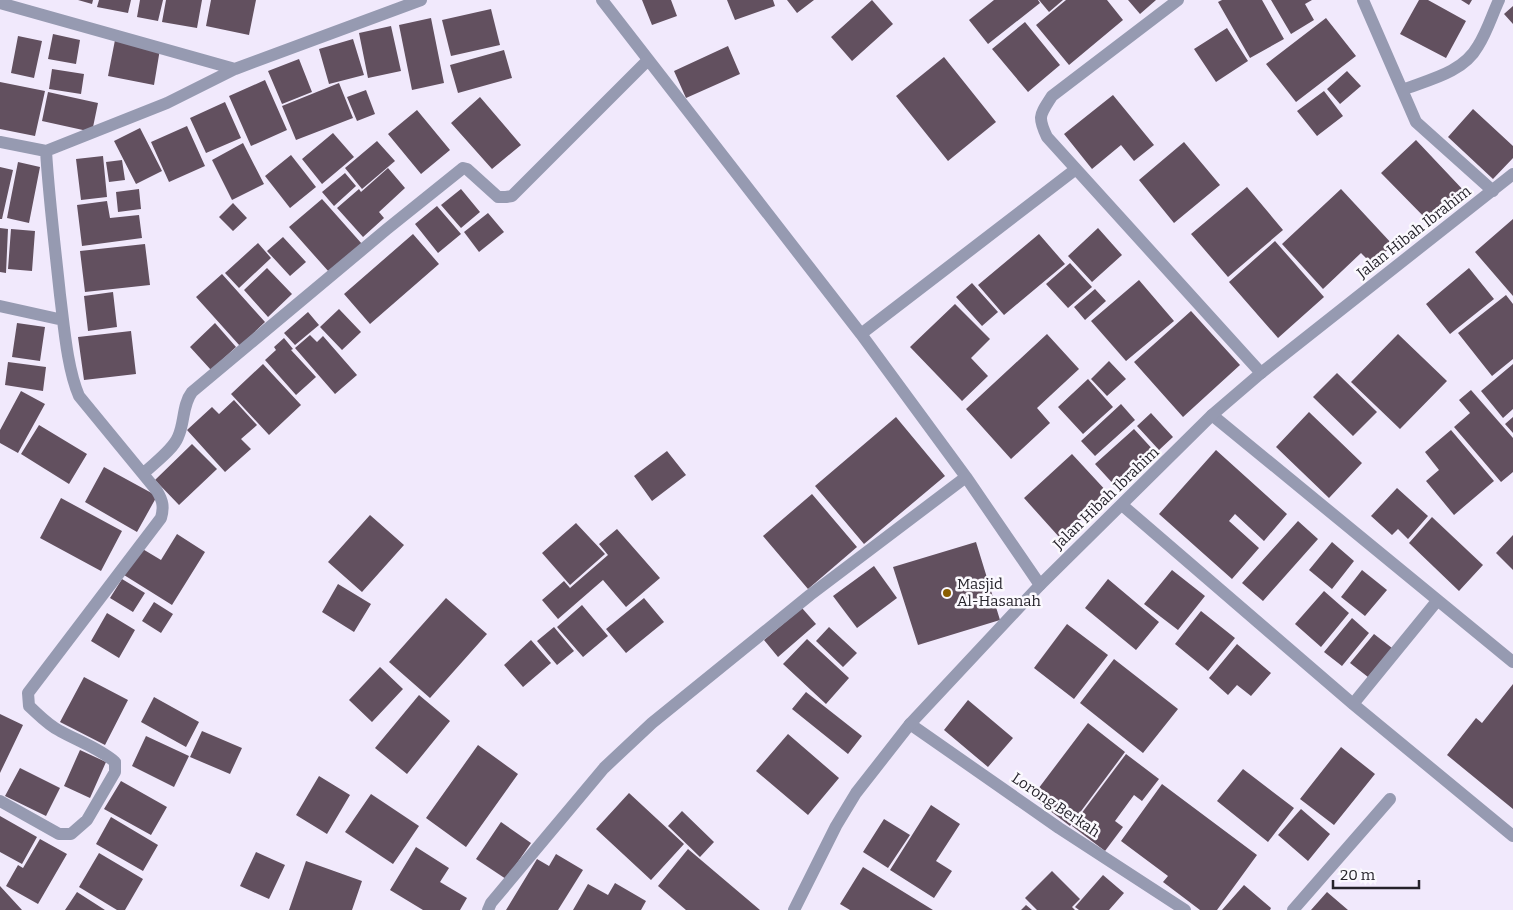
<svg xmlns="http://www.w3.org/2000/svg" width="1513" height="910" font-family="Bitter,serif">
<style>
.building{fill:#62505f}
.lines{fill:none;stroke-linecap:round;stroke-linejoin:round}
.minor{stroke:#969ab1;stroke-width:12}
.tertiary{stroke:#969ab1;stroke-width:12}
.poi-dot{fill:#8a5e00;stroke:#fbf9fe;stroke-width:2}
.labels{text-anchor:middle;stroke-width:5;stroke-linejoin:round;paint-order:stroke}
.street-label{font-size:15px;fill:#25222a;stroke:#fbf9fe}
.poi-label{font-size:15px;fill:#25222a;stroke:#fbf9fe;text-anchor:start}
</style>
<rect width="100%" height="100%" fill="#f1e9fc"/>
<path class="building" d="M 78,0 L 93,0 L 92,4 Z
M 99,0 L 131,0 L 128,13 L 97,7 Z
M 140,0 L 163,0 L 158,21 L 137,17 Z
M 166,0 L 202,0 L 197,28 L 162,22 Z
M 211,0 L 256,0 L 249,35 L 206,26 Z
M 642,0 L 671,0 L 677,16 L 652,25 Z
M 727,0 L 773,0 L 775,6 L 735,20 Z
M 787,0 L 814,0 L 797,13 Z
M 872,0 L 893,24 L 852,61 L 831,37 Z
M 994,0 L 1038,0 L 1040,3 L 988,44 L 969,20 Z
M 1039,0 L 1063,0 L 1049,12 Z
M 1066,0 L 1107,0 L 1123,20 L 1069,65 L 1036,25 Z
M 1128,0 L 1156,0 L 1140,14 Z
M 1222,0 L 1262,0 L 1284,39 L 1250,58 L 1218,2 Z
M 1271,0 L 1312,0 L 1305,4 L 1314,20 L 1291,34 Z
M 1419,0 L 1428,0 L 1466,21 L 1446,58 L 1400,34 Z
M 1461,0 L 1472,0 L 1469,5 Z
M 1513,6 L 1513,24 L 1504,14 Z
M 491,9 L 500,45 L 451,56 L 442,20 Z
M 431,18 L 444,83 L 412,90 L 399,25 Z
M 1326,18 L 1356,56 L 1296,102 L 1266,64 Z
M 1025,22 L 1060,65 L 1028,92 L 992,49 Z
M 391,26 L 401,71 L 368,78 L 359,33 Z
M 1227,28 L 1248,61 L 1216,82 L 1194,49 Z
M 53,34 L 80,40 L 76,64 L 48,59 Z
M 18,36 L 42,41 L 34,78 L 11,73 Z
M 353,39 L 364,75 L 329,84 L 319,49 Z
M 115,40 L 160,49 L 154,85 L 108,76 Z
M 728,46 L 740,74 L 686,98 L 674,71 Z
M 504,50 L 512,78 L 458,93 L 450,65 Z
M 944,57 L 996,122 L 948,161 L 896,96 Z
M 299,59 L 312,92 L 282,104 L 268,71 Z
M 52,69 L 84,74 L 81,94 L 49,89 Z
M 1347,71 L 1361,86 L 1340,104 L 1327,89 Z
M 265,80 L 287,130 L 251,146 L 229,96 Z
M 0,82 L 45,91 L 35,136 L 0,129 Z
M 339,83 L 353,118 L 296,140 L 282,106 Z
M 366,90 L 375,114 L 357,121 L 347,97 Z
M 1324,91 L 1343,116 L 1317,136 L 1297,111 Z
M 48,92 L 98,103 L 92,132 L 42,121 Z
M 1113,95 L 1154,145 L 1134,161 L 1121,145 L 1092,169 L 1064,134 Z
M 480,97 L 521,145 L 492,169 L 451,123 Z
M 225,102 L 241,138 L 206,153 L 190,118 Z
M 1473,109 L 1513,146 L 1513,158 L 1493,179 L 1448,137 Z
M 417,110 L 450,150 L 421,174 L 388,134 Z
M 187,126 L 205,166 L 169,182 L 151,142 Z
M 140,128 L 162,171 L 136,184 L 114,141 Z
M 333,133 L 354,157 L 322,184 L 302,159 Z
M 1416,140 L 1466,193 L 1432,225 L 1381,173 Z
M 377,141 L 395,161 L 362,189 L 345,168 Z
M 1184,142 L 1220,185 L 1174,223 L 1139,180 Z
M 243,143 L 264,184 L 232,200 L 212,160 Z
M 291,155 L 316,187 L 290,208 L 265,176 Z
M 103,156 L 107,197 L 81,200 L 76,159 Z
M 122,160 L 125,180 L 109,182 L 106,162 Z
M 18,162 L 40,167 L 29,223 L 7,218 Z
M 0,167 L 13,170 L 2,219 L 0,219 Z
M 388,168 L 405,188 L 379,212 L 384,218 L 363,237 L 337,208 L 359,189 L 361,192 Z
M 345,173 L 356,186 L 334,206 L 322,192 Z
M 1247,187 L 1283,230 L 1228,277 L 1191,234 Z
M 139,189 L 141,209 L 118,212 L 116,192 Z
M 461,189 L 480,212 L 461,228 L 441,205 Z
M 1341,189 L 1393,245 L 1372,264 L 1361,253 L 1323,289 L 1282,244 Z
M 322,199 L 362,244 L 329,272 L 289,227 Z
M 107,201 L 110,218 L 139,215 L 142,238 L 82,246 L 77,205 Z
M 233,203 L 247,218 L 233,231 L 219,217 Z
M 437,206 L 461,234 L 438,253 L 415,224 Z
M 488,213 L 504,232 L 479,252 L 464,232 Z
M 1513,219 L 1513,296 L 1475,252 Z
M 0,228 L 8,229 L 6,273 L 0,272 Z
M 1098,228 L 1122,255 L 1092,282 L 1068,256 Z
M 11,229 L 35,231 L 32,271 L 8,269 Z
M 413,234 L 439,264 L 370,324 L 344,294 Z
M 1039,234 L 1065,264 L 1004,315 L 978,285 Z
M 283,237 L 306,262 L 290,276 L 267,251 Z
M 1275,241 L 1324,297 L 1278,338 L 1229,282 Z
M 258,243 L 271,258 L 239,288 L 225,273 Z
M 145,244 L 150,285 L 85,292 L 80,251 Z
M 1070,263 L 1092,287 L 1068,308 L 1046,284 Z
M 267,268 L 292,294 L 268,317 L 244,290 Z
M 1469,268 L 1494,299 L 1450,334 L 1426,304 Z
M 222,274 L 265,322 L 240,346 L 196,297 Z
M 1139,280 L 1174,321 L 1126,361 L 1091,321 Z
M 972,283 L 998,312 L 982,326 L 956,297 Z
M 1095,289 L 1106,301 L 1085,320 L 1074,307 Z
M 113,292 L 117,327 L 88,331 L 84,296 Z
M 1506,295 L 1513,304 L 1513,359 L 1492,376 L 1458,333 Z
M 955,304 L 990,339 L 971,358 L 988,376 L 962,401 L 910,347 Z
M 339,309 L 361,332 L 342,350 L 320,327 Z
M 1191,311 L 1240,365 L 1183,417 L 1134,362 Z
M 308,312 L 319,325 L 295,345 L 284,333 Z
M 17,323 L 45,327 L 40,361 L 12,357 Z
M 215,323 L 236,347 L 211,370 L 190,347 Z
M 131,331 L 136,374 L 84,380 L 78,337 Z
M 1047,334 L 1079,369 L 1037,408 L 1050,423 L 1011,459 L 966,409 Z
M 1398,334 L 1447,381 L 1400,429 L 1351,382 Z
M 310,335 L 317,342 L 323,336 L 357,375 L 335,394 L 295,348 Z
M 284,338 L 293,349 L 291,350 L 316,377 L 296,395 L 265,360 L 276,350 L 274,347 Z
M 1109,361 L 1126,379 L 1107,396 L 1091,379 Z
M 8,362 L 46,367 L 43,391 L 5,385 Z
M 263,364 L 301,405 L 269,435 L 231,394 Z
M 1513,364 L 1513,409 L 1503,418 L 1481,391 Z
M 1337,373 L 1377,412 L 1353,436 L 1313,397 Z
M 1088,379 L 1113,407 L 1083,434 L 1058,407 Z
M 1471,390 L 1513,438 L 1513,472 L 1501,482 L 1454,427 L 1470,413 L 1459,400 Z
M 21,391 L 45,404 L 18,453 L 0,443 L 0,430 Z
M 234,400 L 257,425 L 241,439 L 251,449 L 225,472 L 187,430 L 212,407 L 219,414 Z
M 1121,404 L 1135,420 L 1095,456 L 1081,441 Z
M 1309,412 L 1362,463 L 1329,498 L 1276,447 Z
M 1151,413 L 1173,437 L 1159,450 L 1137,426 Z
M 896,417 L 945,476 L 864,544 L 815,486 Z
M 1513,417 L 1513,433 L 1505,424 Z
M 39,425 L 87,454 L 69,484 L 21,454 Z
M 1134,429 L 1156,453 L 1117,488 L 1095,464 Z
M 1451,430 L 1494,481 L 1454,515 L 1426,481 L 1439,470 L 1425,452 Z
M 192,444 L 217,469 L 179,505 L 155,480 Z
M 1216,450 L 1287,514 L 1264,541 L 1235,514 L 1229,521 L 1259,548 L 1232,579 L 1159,514 Z
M 667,451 L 686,475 L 652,501 L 634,476 Z
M 1072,454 L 1109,494 L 1060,538 L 1024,498 Z
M 104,467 L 157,496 L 137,532 L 85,502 Z
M 1397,488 L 1428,516 L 1408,539 L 1398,529 L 1392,535 L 1371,516 Z
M 812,494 L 857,547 L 808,589 L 763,536 Z
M 61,498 L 122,531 L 101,571 L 40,538 Z
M 370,515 L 404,545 L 362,592 L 328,562 Z
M 1432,517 L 1483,565 L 1459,591 L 1409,543 Z
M 1298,521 L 1318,539 L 1263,601 L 1242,583 Z
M 576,523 L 605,554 L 570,585 L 542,553 Z
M 617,529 L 660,578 L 626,607 L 603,580 L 558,619 L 542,600 L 564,581 L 570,588 L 608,555 L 599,544 Z
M 177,534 L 205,552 L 172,605 L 124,575 L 141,548 L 161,560 Z
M 1513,535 L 1513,570 L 1496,553 Z
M 976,542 L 1000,620 L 918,645 L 893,567 Z
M 1332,542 L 1354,561 L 1332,589 L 1309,570 Z
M 874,566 L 897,598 L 857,628 L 833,596 Z
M 1172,570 L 1205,596 L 1178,630 L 1144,604 Z
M 1362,570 L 1387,590 L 1365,616 L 1341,597 Z
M 122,579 L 145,593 L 133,612 L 110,598 Z
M 1108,579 L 1159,622 L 1136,650 L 1085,608 Z
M 338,584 L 371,604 L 354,632 L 322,612 Z
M 1324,591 L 1349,613 L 1321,647 L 1295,624 Z
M 446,598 L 487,634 L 430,698 L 389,662 Z
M 644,598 L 664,622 L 626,653 L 606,629 Z
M 154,602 L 173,614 L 161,633 L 142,621 Z
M 582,605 L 608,636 L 583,657 L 557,627 Z
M 802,608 L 816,624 L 778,657 L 764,640 Z
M 1201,611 L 1235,638 L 1208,671 L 1175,644 Z
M 107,613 L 135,630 L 119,658 L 91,641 Z
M 1352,618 L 1369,633 L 1342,666 L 1324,652 Z
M 1067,624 L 1108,655 L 1074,699 L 1034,668 Z
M 554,627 L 574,651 L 557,665 L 537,641 Z
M 829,627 L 857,653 L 843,667 L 816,641 Z
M 1374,634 L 1392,648 L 1368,677 L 1350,663 Z
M 807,639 L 849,678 L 826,704 L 783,664 Z
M 531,640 L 551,663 L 523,687 L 504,665 Z
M 1237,644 L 1271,673 L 1251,696 L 1237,685 L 1228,695 L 1209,678 Z
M 1114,659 L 1178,709 L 1143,753 L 1080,703 Z
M 380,667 L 403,689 L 372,722 L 349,700 Z
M 84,677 L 128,700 L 105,745 L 60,722 Z
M 1513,684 L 1513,809 L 1447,755 L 1476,718 L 1482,723 Z
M 806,692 L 862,736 L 848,754 L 792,709 Z
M 419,695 L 450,721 L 407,774 L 375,748 Z
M 154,697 L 199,722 L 186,747 L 141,722 Z
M 968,700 L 1013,738 L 988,767 L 944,730 Z
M 0,714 L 23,725 L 0,773 Z
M 1088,723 L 1125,752 L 1070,826 L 1032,797 Z
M 202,731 L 242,748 L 230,774 L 190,757 Z
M 788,734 L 839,778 L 808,815 L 756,771 Z
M 146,736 L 189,756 L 174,787 L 132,766 Z
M 478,745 L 518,774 L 466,847 L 426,818 Z
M 1341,747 L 1375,774 L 1334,825 L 1300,799 Z
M 80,750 L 106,762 L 90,798 L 64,786 Z
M 1126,754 L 1159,779 L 1142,801 L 1134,795 L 1115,821 L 1123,827 L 1105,851 L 1072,826 Z
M 20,768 L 60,788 L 46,816 L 5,796 Z
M 1243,769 L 1294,808 L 1268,842 L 1217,801 Z
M 319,776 L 350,795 L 327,834 L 296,815 Z
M 121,781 L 167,807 L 151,835 L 104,809 Z
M 1162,784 L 1257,855 L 1217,910 L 1200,910 L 1163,882 L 1168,876 L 1121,841 Z
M 629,793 L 684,844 L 651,880 L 596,829 Z
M 371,794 L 419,826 L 393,864 L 345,832 Z
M 931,805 L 960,824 L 936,861 L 952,871 L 934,898 L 890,870 Z
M 1301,809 L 1330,834 L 1308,861 L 1278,835 Z
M 682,811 L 714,842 L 700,857 L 668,826 Z
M 0,816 L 37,837 L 22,864 L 0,852 Z
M 111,817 L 158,845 L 143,871 L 96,844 Z
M 884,819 L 910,835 L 888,868 L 863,852 Z
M 501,822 L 531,843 L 506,879 L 476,859 Z
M 40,839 L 67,854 L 38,904 L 6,886 L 18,865 L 23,868 Z
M 416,847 L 449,868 L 440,882 L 467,898 L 460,910 L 423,910 L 390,890 Z
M 688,849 L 760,910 L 686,910 L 658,886 Z
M 256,852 L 285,865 L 269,899 L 240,886 Z
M 99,853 L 143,879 L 125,910 L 117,910 L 79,887 Z
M 556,854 L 583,870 L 558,910 L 506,910 L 537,859 L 549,866 Z
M 306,861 L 362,881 L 352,910 L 289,910 Z
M 863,867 L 933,910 L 850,910 L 840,904 Z
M 1052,871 L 1080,899 L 1072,907 L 1075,910 L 1037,910 L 1025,898 Z
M 1103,875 L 1124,893 L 1109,910 L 1079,910 L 1075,907 Z
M 615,883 L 646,901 L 641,910 L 573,910 L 588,884 L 608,895 Z
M 1244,885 L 1271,908 L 1270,910 L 1222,910 Z
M 0,886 L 22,910 L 0,910 Z
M 77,892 L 105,910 L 65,910 Z
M 1327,892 L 1348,910 L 1311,910 Z
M 1026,905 L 1032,910 L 1021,910 Z"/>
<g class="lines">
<path class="minor" d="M 602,0 L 861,334 L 966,477 L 1040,585
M 1178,0 L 1052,96 C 1040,115 1037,116 1047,137 L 1261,373
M 1363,0 L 1416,122 L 1493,191
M 0,3 L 235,69
M 1402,90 C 1428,80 1463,73 1478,46 C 1487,32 1492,15 1499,0
M 0,142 L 46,151
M 0,306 L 63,320
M 861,334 L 1076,169
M 1212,415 L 1513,662
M 143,474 C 153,464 173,450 178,437 C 185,422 182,405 192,392 L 387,229 L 463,168 L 467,169 L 498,197 L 506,197 L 512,196 L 648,60
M 1122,505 L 1353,704 L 1513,836
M 1353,704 L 1437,601
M 910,724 L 1059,828 L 1185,910
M 0,801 L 59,834 L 71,834 L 87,820 L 115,772 L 115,762 C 99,748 78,741 60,731 C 48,725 39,715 29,706 L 28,693 L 161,518 C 164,507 163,501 157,491 L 79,396 C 67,368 64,326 60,295 C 55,247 49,199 46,151 L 167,103 L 235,69 L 421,0
M 488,910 L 491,903 L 604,768 L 652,723 L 810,595 L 966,477
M 1293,910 L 1390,799"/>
<path class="tertiary" d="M 794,910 L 836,826 L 856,793 L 910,724 L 1040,585 L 1212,415 L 1261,373 L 1513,174"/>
</g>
<circle class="poi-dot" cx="947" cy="593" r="5"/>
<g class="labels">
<g class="street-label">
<text transform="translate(1414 232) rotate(-38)" y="5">Jalan Hibah Ibrahim</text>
<text transform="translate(1106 498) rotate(-44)" y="5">Jalan Hibah Ibrahim</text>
<text transform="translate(1056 805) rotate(34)" y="5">Lorong Berkah</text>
</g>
<g class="poi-label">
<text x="957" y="589">Masjid<tspan x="957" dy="17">Al-Hasanah</tspan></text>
</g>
</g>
<path d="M1333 880v8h86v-8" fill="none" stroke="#25222a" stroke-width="2.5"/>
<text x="1340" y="880" font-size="15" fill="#25222a" stroke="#fbf9fe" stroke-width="4" paint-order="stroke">20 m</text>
</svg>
